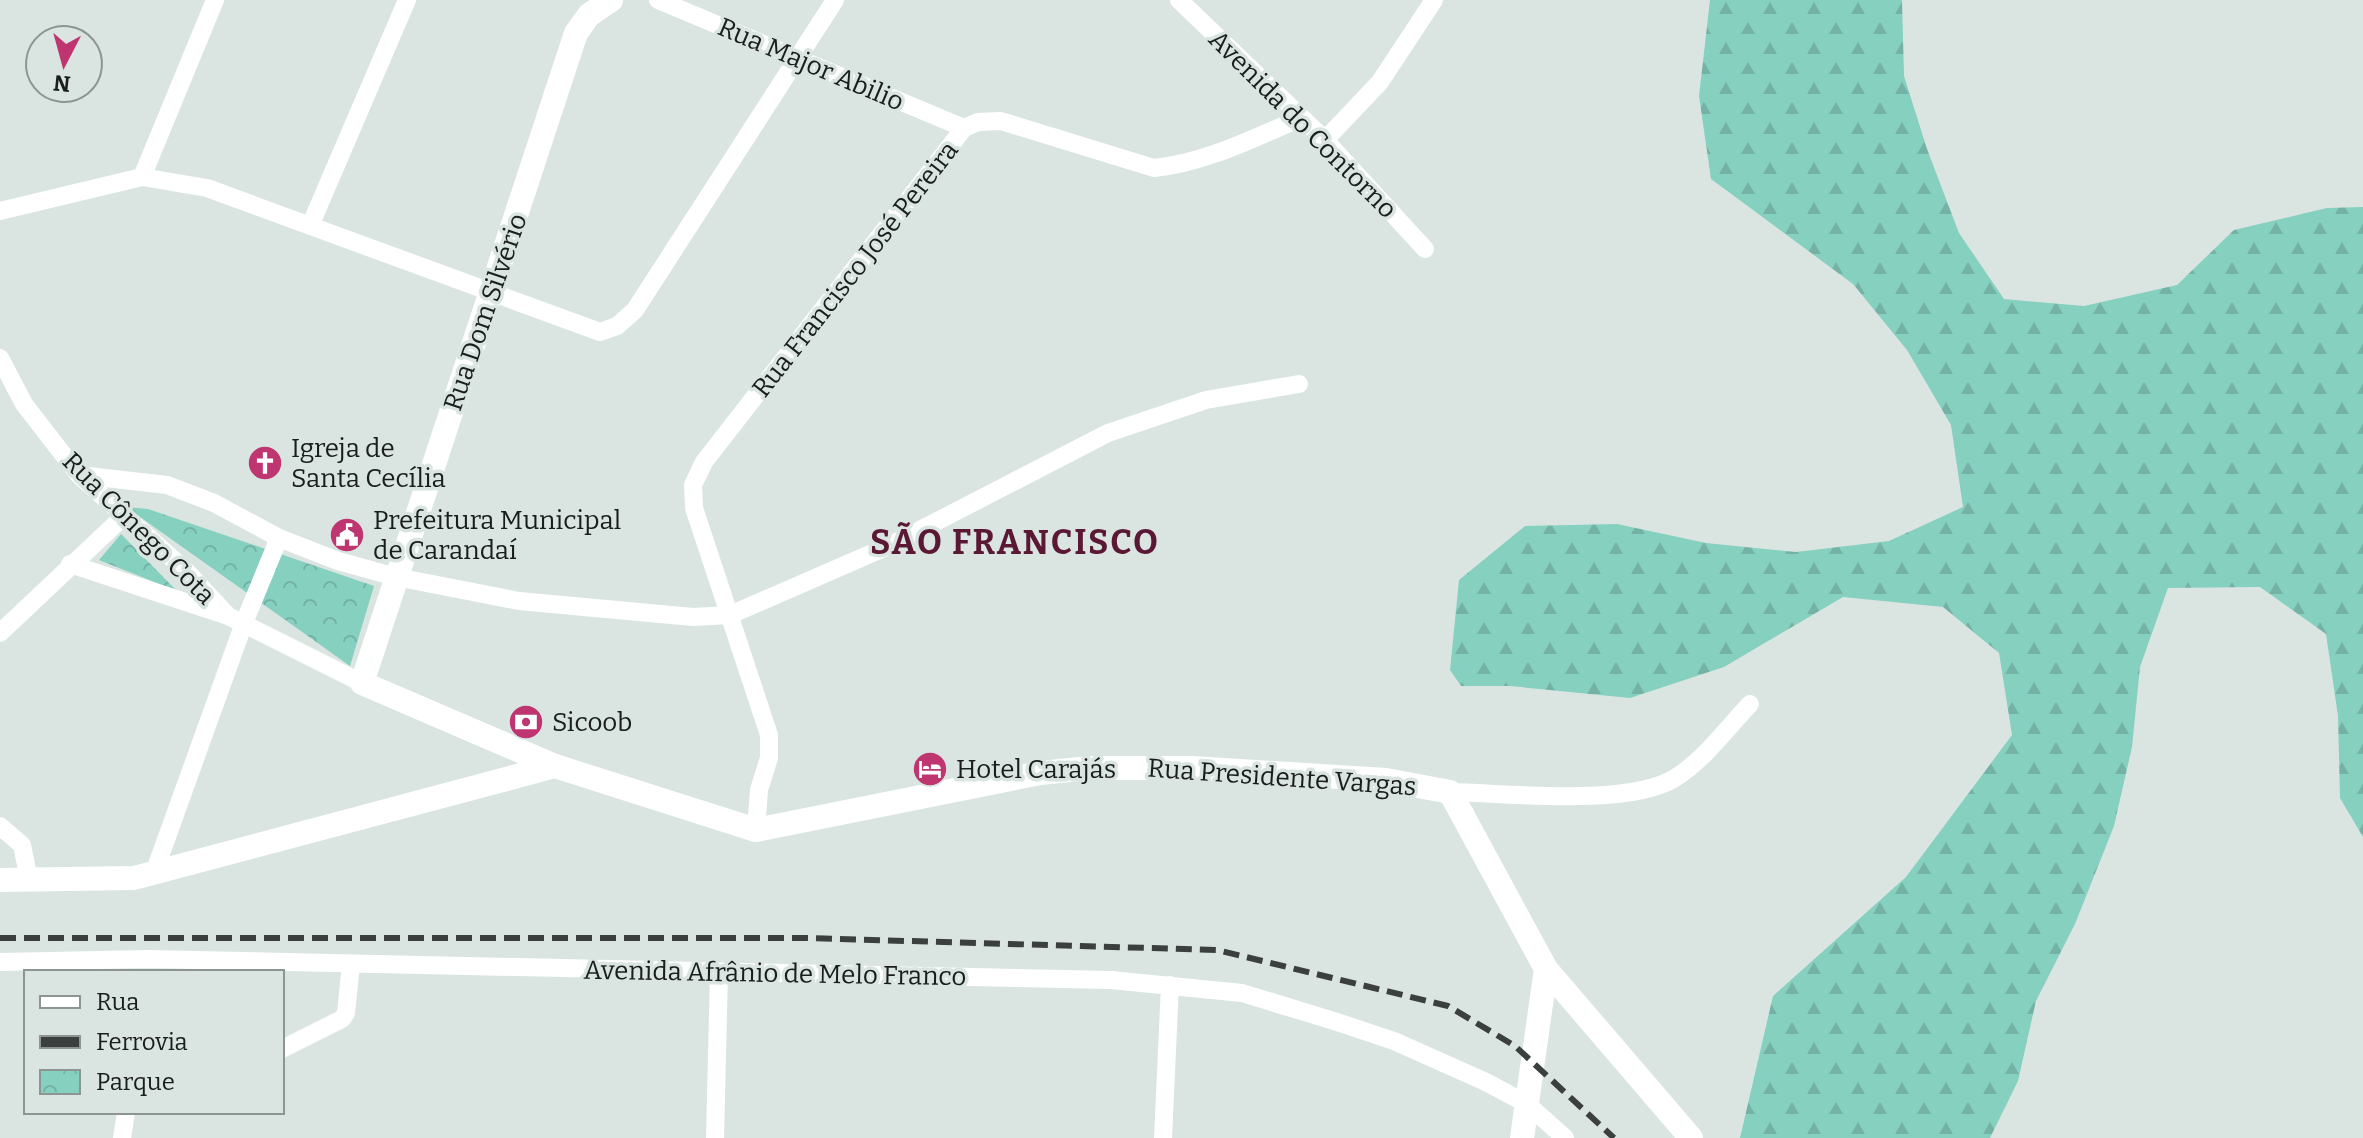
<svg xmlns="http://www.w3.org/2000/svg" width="2363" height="1138" font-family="Bitter,serif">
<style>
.forest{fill:url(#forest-firs)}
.park{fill:url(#park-crowns)}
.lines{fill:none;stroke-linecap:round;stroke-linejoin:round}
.street{stroke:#fff;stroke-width:18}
.secondary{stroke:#fff;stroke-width:24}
.rail{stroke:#3b403f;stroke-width:6;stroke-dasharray:16 8;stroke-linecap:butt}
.labels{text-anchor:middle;stroke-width:7;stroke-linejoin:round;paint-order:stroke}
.street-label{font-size:26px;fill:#191d1c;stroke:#dae5e2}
.poi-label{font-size:26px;fill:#191d1c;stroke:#dae5e2;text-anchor:start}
.district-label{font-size:34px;font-weight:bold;letter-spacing:2px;fill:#5a1834;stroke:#dae5e2}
</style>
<defs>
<pattern id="forest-firs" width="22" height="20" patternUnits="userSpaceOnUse" patternTransform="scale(2)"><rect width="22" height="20" fill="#86d0bf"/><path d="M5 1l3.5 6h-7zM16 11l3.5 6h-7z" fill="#73b2a4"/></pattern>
<pattern id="park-crowns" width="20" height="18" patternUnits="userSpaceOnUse" patternTransform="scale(2)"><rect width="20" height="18" fill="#86d0bf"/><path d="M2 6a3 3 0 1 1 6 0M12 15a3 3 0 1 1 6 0" fill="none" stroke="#73b2a4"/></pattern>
</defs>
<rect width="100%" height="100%" fill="#dae5e2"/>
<path class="forest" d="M 1710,0 L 1902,0 L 1904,76 L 1927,149 L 1959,233 L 2004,299 L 2084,306 L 2177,285 L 2234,230 L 2327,208 L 2363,207 L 2363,837 L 2340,798 L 2338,716 L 2326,634 L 2260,587 L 2168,588 L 2140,667 L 2132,747 L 2114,826 L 2075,924 L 2036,1001 L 2018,1081 L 1990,1138 L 1740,1138 L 1773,996 L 1906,877 L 2012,735 L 1999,653 L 1943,607 L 1843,597 L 1724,667 L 1630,698 L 1510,686 L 1461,686 L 1450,670 L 1459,580 L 1525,526 L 1617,524 L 1706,543 L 1796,552 L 1889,541 L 1963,507 L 1951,425 L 1907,350 L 1853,284 L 1711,179 L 1699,96 Z"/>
<path class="park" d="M 126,507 L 148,509 L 374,586 L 350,666 Z
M 121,534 L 177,591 L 99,560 Z"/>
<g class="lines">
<path class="street" d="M 658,0 L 964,128
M 1179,0 L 1325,140 L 1425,249
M 1325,140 L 1380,82 L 1434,0
M 142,177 L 215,0
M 0,211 L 142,177 L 207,188 L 600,332 L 617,326 L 635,310 L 835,0
M 310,226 L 407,0
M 0,358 L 24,404 L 79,475 L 185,570 L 228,616
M 79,475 L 167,485 L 214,503 L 279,538 L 338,561 L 396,577 L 519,601 L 693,617 L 730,615 L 893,544 L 1108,433 L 1206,400 L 1299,384
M 70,564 L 228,616 L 362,683
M 0,633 L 125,515
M 1450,792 C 1507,793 1628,807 1675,778 C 1704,760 1727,728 1750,704
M 0,826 L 22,845 L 29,880
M 756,830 L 759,790 L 769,758 L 769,735 L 694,508 L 693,485 L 704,462 L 964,128 L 978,122 L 1001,121 L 1154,168 C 1205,163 1254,138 1301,118
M 154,873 L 244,623 L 279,538
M 0,962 L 148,959 L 1111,980 L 1242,993 L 1334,1021 L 1394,1041 L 1486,1082 L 1527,1104 L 1565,1138
M 282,1049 L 342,1019 L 346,1013 L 351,964
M 122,1138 L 126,1112
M 715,1138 L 719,972
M 1163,1138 L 1170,985"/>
<path class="secondary" d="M 611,0 L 589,15 L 576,33 L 362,683 L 555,766 L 756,830 L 1040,773 L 1090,768 L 1192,768 L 1386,780 L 1450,792 L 1546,969 L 1691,1138
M 0,880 L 134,878 L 555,766
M 1522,1138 L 1546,969"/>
<path class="rail" d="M 0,938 L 805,938 L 1217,950 L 1448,1006 L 1515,1046 L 1614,1138"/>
</g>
<defs>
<g id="church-disc" transform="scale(1.8)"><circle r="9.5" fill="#be3570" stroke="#dae5e2"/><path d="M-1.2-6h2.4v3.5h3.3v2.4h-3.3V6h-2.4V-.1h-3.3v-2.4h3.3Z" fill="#fff"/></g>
<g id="civic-disc" transform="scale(1.8)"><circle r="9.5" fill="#be3570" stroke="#dae5e2"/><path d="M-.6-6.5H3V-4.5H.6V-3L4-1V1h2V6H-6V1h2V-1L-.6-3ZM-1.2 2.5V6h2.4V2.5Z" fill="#fff"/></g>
<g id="bank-disc" transform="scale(1.8)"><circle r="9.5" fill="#be3570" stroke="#dae5e2"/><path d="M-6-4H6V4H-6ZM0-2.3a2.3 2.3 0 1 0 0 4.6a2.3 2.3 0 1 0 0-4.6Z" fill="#fff"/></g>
<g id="hotel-disc" transform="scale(1.8)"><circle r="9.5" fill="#be3570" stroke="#dae5e2"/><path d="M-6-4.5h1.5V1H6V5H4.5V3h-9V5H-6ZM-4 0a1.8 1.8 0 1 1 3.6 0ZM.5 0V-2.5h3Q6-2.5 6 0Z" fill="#fff"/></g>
</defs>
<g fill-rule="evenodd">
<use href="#church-disc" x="265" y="463"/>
<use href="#civic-disc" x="347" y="535"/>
<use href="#bank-disc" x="526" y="722"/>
<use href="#hotel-disc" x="930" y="769"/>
</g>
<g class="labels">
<g class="street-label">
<text transform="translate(811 64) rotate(23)" y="9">Rua Major Abilio</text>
<text transform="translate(1303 124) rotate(45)" y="9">Avenida do Contorno</text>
<text transform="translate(855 269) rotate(-52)" y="9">Rua Francisco José Pereira</text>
<text transform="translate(485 312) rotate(-71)" y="9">Rua Dom Silvério</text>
<text transform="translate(139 528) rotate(45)" y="9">Rua Cônego Cota</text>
<text transform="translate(1282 777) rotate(4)" y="9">Rua Presidente Vargas</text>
<text transform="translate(775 973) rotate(1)" y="9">Avenida Afrânio de Melo Franco</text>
</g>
<g class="poi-label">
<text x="291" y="457">Igreja de<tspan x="291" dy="30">Santa Cecília</tspan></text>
<text x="373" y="529">Prefeitura Municipal<tspan x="373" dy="30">de Carandaí</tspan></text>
<text x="552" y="731">Sicoob</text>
<text x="956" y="778">Hotel Carajás</text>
</g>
<g class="district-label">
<text x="1015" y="554">SÃO FRANCISCO</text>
</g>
</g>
<rect x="24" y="970" width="260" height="144" fill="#dae5e2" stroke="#8d9593" stroke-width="2"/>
<rect x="40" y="996" width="40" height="12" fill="#ffffff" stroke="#8d9593" stroke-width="2"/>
<text x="96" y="1010" font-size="24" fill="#191d1c">Rua</text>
<rect x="40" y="1036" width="40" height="12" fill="#3b403f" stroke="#8d9593" stroke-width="2"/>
<text x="96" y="1050" font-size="24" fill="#191d1c">Ferrovia</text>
<rect x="40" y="1070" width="40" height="24" fill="url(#park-crowns)" stroke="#8d9593" stroke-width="2"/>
<text x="96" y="1090" font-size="24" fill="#191d1c">Parque</text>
<g transform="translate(64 64) rotate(186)"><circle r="38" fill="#dae5e2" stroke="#8d9593" stroke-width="2"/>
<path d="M0-6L14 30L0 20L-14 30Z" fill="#be3570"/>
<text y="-12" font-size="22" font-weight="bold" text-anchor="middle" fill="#191d1c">N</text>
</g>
</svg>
